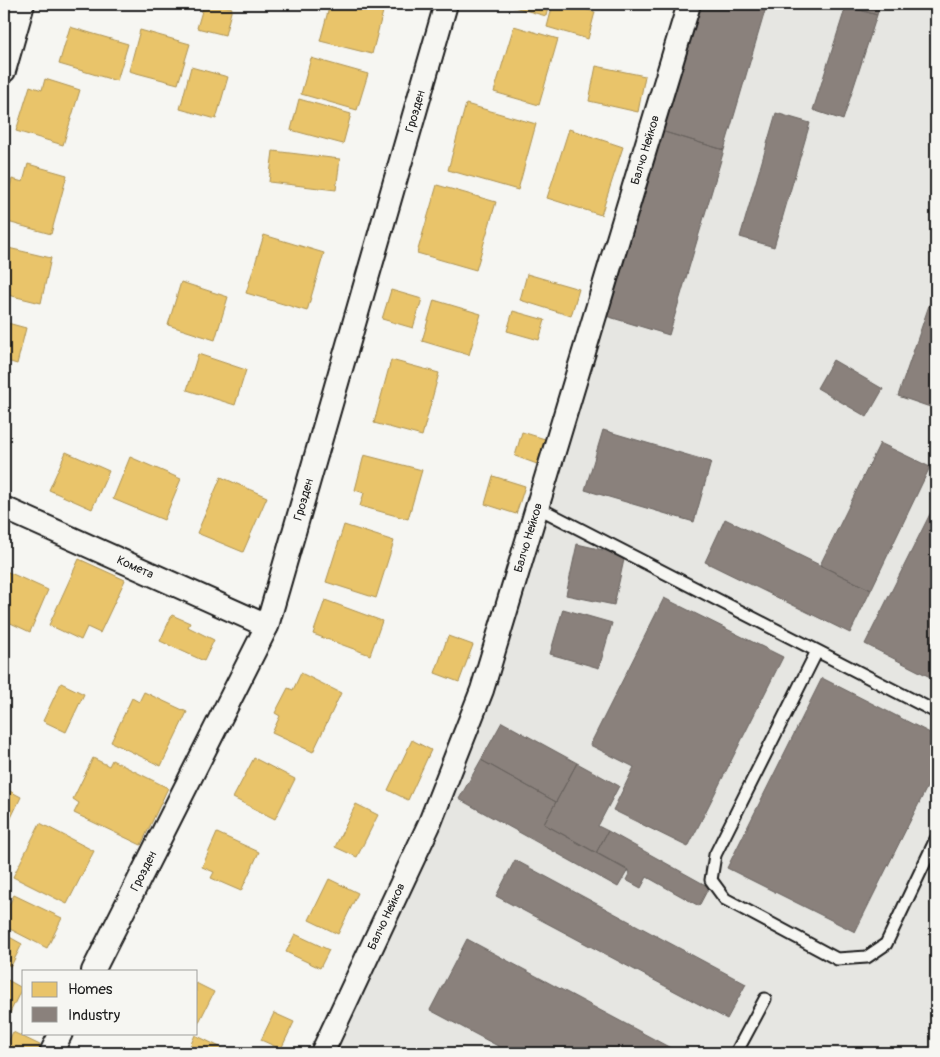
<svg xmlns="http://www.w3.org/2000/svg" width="940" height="1057" font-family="Pangolin,sans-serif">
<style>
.built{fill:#e6e6e2}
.homes{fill:#e9c46a;stroke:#ac9253}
.industry{fill:#8a817c;stroke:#69635f}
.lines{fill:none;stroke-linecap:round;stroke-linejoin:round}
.service-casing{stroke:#1c1c1c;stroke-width:15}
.minor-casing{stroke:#1c1c1c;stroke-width:26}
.service{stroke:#f6f6f2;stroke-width:11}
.minor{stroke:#f6f6f2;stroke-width:22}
.labels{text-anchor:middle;stroke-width:5;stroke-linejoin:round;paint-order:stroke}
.street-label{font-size:12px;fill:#1c1c1c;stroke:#f6f6f2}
</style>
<rect width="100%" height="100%" fill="#f6f6f2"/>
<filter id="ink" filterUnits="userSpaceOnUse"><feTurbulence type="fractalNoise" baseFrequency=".02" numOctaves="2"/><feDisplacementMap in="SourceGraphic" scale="10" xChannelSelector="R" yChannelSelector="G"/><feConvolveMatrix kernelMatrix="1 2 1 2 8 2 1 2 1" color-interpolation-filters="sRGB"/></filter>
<g filter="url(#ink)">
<path class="built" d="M 697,4 L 936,4 L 936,1053 L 332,1053 L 453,793 L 525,588 Z"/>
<path class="homes" d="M 204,4 L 217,4 L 232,8 L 225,35 L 197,28 Z
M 330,4 L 385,4 L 372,54 L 320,41 Z
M 503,4 L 549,4 L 546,16 Z
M 553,4 L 565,4 L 595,12 L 588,39 L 547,27 Z
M 514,26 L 558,39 L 539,105 L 494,92 Z
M 70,27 L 128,44 L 117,81 L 59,64 Z
M 140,30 L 190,44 L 178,84 L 129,71 Z
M 311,58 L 368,74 L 357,110 L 301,94 Z
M 596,66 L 645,76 L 638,112 L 589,101 Z
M 191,67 L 228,77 L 216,119 L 180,109 Z
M 45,79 L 80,90 L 63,145 L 16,131 L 30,86 L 42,90 Z
M 299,99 L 351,114 L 343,144 L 291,130 Z
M 466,104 L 536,124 L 518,190 L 448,170 Z
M 569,129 L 623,147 L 601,215 L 547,198 Z
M 273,151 L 340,159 L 336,190 L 269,182 Z
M 28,164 L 67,175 L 51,234 L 4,221 L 4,208 L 12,179 L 23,182 Z
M 437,185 L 496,202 L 476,270 L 417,253 Z
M 264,235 L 324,253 L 307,311 L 246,293 Z
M 4,247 L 51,258 L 41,303 L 4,294 Z
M 527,274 L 579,289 L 571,316 L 520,300 Z
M 181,282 L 228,297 L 215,340 L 168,325 Z
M 391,290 L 422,299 L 413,328 L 382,319 Z
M 434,300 L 481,314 L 469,355 L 422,341 Z
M 513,311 L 545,320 L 539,340 L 507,331 Z
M 4,322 L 26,328 L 17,364 L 4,360 Z
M 198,354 L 246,370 L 235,405 L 187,390 Z
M 391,360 L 439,373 L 422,436 L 374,423 Z
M 522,432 L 545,439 L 537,464 L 515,456 Z
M 66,452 L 109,471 L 92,509 L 49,490 Z
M 364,455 L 422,470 L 408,519 L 360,506 L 364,493 L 355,490 Z
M 130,457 L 181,479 L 164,520 L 113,499 Z
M 493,476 L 525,486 L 516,514 L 485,504 Z
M 221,477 L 267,497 L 243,552 L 197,533 Z
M 344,525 L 394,541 L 376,598 L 326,582 Z
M 79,559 L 125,580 L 100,633 L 87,627 L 81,640 L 49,625 Z
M 6,571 L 48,590 L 30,632 L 4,620 L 4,577 Z
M 325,600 L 382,621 L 370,655 L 313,634 Z
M 172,615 L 190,623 L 188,627 L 214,640 L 204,661 L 160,641 Z
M 448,636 L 473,645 L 459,682 L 435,673 Z
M 301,673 L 341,693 L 313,752 L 272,733 L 280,716 L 275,713 L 288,688 L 293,690 Z
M 61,683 L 84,694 L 66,732 L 43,721 Z
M 144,692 L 187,712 L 161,766 L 111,742 L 132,698 L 139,702 Z
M 412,740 L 431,750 L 408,800 L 388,790 Z
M 93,758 L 109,766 L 112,760 L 168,788 L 141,845 L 74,813 L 79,803 L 73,799 Z
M 254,758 L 295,779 L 275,819 L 233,798 Z
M 4,788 L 21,797 L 9,822 L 4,819 Z
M 356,804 L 378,815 L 357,857 L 335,847 Z
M 40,823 L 94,851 L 67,904 L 13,877 Z
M 217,833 L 259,852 L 241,891 L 211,878 L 214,872 L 202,867 Z
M 329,879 L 358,893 L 338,934 L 309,920 Z
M 14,895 L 62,918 L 47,948 L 4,926 L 4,915 Z
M 4,934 L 22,944 L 11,966 L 4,963 Z
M 295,934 L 329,950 L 320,968 L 286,952 Z
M 4,978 L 22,988 L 4,1025 Z
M 196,983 L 214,992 L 196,1028 Z
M 274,1013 L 294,1022 L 281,1049 L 261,1040 Z
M 13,1032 L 44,1047 L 41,1053 L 4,1053 L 4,1050 Z
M 195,1035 L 222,1048 L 219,1053 L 187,1053 Z"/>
<path class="industry" d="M 699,4 L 767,4 L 724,150 L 661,131 Z
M 847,4 L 880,4 L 877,15 L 846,6 Z
M 846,6 L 877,15 L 843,120 L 813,110 Z
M 776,113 L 810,123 L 774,247 L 740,237 Z
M 661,131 L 724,150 L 669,335 L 606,316 Z
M 936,285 L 936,409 L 898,396 Z
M 833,360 L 883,389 L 867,417 L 817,388 Z
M 603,430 L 711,462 L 694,522 L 585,490 Z
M 880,443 L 930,467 L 871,590 L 820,565 Z
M 936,502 L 936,680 L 865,644 Z
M 725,519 L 871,590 L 850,633 L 705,562 Z
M 577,544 L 625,555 L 614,605 L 566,595 Z
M 664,598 L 783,657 L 688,847 L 613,810 L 634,767 L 590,745 Z
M 563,609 L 612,623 L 599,668 L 550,654 Z
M 822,678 L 936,736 L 936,769 L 855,932 L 727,868 Z
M 502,722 L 577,763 L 556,802 L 481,760 Z
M 481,760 L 556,802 L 544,824 L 628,870 L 618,887 L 459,799 Z
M 577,763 L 619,786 L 598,826 L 608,831 L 596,853 L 544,824 Z
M 608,831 L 709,887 L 699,906 L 647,877 L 641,888 L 626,880 L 630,872 L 596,853 Z
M 515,860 L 746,984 L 727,1019 L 496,896 Z
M 467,939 L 680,1053 L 511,1053 L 430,1010 Z"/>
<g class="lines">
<g class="service-casing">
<path id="service" d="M 932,4 L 936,6
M 537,507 L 936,712
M 817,651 L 715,855 L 711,880 L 725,899 L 837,959 L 867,957 L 886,944 L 936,839
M 736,1053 L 765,999"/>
</g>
<g class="minor-casing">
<g id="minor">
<path d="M 4,71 L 23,4"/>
<path id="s1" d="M 4,508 L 267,626"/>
<path id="s2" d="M 93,971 L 267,626 L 446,4"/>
<path d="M 51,1053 L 61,1033"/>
<path id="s3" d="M 322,1053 L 429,825 L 482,690 L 689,4"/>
</g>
</g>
<use href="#service" class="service"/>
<use href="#minor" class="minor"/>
</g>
</g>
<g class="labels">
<g class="street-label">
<text dy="4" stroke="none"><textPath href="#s2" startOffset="922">Грозден</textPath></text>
<text dy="4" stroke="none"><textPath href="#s3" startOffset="961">Балчо Нейков</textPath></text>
<text dy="4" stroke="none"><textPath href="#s2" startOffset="518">Грозден</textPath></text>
<text dy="4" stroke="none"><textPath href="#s3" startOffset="556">Балчо Нейков</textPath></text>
<text dy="4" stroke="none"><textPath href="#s1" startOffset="144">Комета</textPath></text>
<text dy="4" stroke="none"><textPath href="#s2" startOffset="112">Грозден</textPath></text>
<text dy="4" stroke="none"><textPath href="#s3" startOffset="151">Балчо Нейков</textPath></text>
</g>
</g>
<rect width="940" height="1057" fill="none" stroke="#f6f6f2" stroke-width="20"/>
<rect x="10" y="10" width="920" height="1037" fill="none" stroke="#1c1c1c" stroke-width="2" filter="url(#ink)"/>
<rect x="22" y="970" width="175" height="65" fill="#f6f6f2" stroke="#9f9f9c"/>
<rect x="32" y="982" width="25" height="15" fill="#e9c46a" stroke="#9f9f9c"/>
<text x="68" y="994" font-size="15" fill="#1c1c1c">Homes</text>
<rect x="32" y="1007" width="25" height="15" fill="#8a817c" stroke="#9f9f9c"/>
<text x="68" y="1020" font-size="15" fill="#1c1c1c">Industry</text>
</svg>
